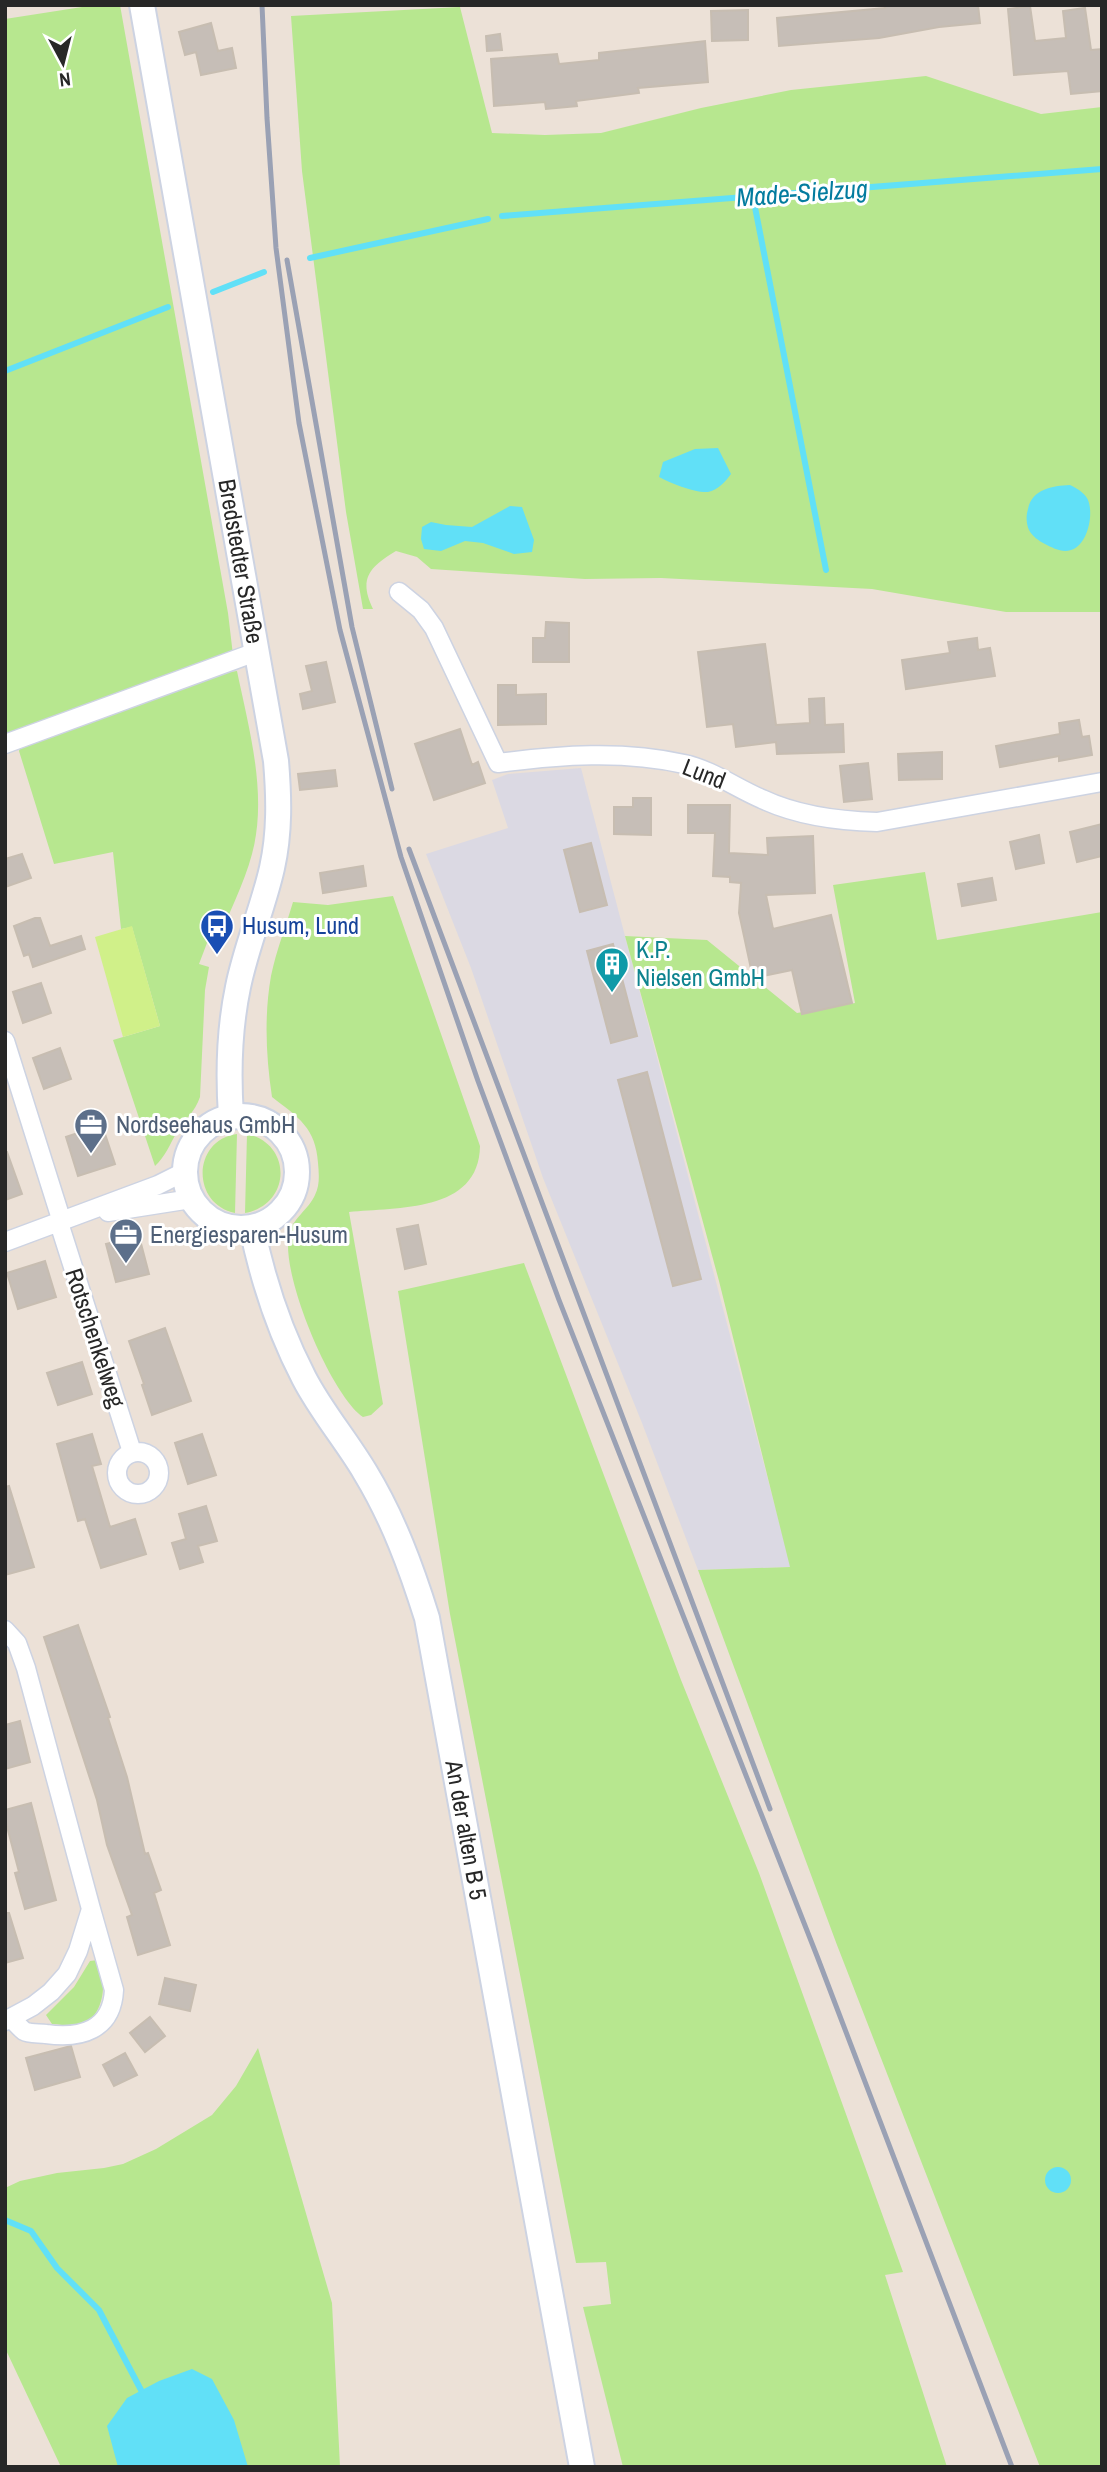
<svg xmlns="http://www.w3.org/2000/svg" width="1107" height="2472" font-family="'Archivo Narrow',sans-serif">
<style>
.industrial{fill:#dbd9e3}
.green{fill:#b7e78f}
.pitch{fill:#d0f089}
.water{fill:#61e0f7}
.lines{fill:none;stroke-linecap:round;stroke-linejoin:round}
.stream{stroke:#61e0f7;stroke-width:6}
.building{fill:#c6beb7;stroke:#c7bdb1;stroke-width:2}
.street-casing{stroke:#cdd3e2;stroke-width:21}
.secondary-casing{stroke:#cdd3e2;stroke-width:28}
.street{stroke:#fff;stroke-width:18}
.secondary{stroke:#fff;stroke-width:24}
.rail{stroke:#9aa1b4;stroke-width:5}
.labels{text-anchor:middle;stroke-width:6;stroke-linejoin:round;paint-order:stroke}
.street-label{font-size:24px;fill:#272727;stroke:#fff}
.transit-label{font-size:24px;fill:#164399;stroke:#fff;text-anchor:start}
.culture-label{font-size:24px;fill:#0d838f;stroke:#fff;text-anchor:start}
.service-label{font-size:24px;fill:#4e5e75;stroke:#fff;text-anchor:start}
.water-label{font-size:26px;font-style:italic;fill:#037c9f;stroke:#fff}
</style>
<rect width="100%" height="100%" fill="#ece1d7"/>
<path class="industrial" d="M 581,768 L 625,936 L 791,1567 L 698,1570 L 642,1423 L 543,1178 L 471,968 L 426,854 L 508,828 L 492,780 L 508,774 Z"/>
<path class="green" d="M 95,5 L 120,5 L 228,613 L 233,655 L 5,738 L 5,19 Z
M 460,7 L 492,133 L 545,135 L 601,133 L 701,108 L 791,90 L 926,76 L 1041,114 L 1102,107 L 1102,612 L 1006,612 L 872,589 L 661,578 L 585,579 L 431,569 L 417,557 L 396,551 C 370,567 358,578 373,609 L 363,609 L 346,512 L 302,171 L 291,16 Z
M 237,671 C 249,729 268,795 252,854 C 244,885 227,915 217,945 L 207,943 L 199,964 L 209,967 L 205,990 L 200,1097 C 195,1112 185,1119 177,1132 C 170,1144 165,1157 155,1166 L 113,1040 L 160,1026 L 132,927 L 121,929 L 113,852 L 54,864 L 19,751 L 21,744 L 222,673 Z
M 925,872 L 937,940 L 1102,912 L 1102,2467 L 1040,2467 L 837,1945 L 698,1570 L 790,1567 L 719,1281 L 625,936 L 707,940 L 797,1013 L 855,1003 L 833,885 Z
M 393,896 L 480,1146 C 479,1213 397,1207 349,1212 L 383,1404 L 371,1415 L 363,1417 C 331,1395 280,1274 289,1234 C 292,1219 309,1209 315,1195 C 320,1185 319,1174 318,1163 C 316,1128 298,1117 272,1097 C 266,1057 264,1016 271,976 C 276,951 286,926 293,902 L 328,905 Z
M 237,1134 L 235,1213 C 191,1204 192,1140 237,1134 Z
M 247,1134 C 293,1144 291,1205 245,1213 Z
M 524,1263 L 681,1680 L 759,1873 L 903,2272 L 885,2275 L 947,2467 L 623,2467 L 583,2307 L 611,2304 L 606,2262 L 576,2263 L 450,1614 L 398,1291 Z
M 98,1960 C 108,1980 105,2023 75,2026 C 68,2027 59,2024 52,2024 L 46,2015 L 74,1987 L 90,1961 Z
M 258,2048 L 332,2303 L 340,2467 L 61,2467 L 5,2348 L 5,2188 L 20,2181 L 57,2173 L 104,2168 L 123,2164 L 156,2149 L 212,2115 L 236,2086 Z"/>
<path class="pitch" d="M 132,926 L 160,1026 L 123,1037 L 95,937 Z"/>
<path class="water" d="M 718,448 L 731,474 C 725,482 718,490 708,492 C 695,493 670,483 659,477 L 663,462 L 695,449 Z
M 1070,485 C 1078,489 1087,494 1089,503 C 1093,518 1087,545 1071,550 C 1062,553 1053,548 1045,544 C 1039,541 1032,536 1029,530 C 1026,524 1026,515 1028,509 C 1032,489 1052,486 1070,485 Z
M 510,506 L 522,507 L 534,540 L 532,552 L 514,554 L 483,543 L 465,541 L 441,551 L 424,549 L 421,539 L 422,527 L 431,522 L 446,525 L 472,527 Z
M1045 2180a13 13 0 1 1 26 0a13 13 0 1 1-26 0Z
M 192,2369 L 212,2379 L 234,2420 L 248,2467 L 118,2467 L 107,2426 L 127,2398 L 159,2381 Z"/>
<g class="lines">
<path class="stream" d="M 753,197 L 826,570
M 502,216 L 1102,169
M 310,258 L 488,219
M 213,292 L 264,272
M 5,371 L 168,307
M 5,2220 L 31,2231 L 57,2268 L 99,2310 L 141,2390"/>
</g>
<path class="building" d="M 884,5 L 978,5 L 980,23 L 939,27 L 879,38 L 779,46 L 777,18 L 885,8 Z
M 1030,6 L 1035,41 L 1066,38 L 1063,11 L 1085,8 L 1091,50 L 1102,49 L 1102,91 L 1071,94 L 1068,71 L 1014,75 L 1008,9 Z
M 748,10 L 748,40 L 712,41 L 711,11 Z
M 211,23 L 218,51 L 232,48 L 236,68 L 201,75 L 196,52 L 185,55 L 179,32 Z
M 500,34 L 502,50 L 487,51 L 486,36 Z
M 705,41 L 708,82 L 638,88 L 639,93 L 576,101 L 577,106 L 546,109 L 545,102 L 494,106 L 491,59 L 557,54 L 559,64 L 599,60 L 599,53 Z
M 546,622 L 569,623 L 569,662 L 533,662 L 533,638 L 545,638 Z
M 977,638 L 978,650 L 990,648 L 995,676 L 906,689 L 902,660 L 950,653 L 948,642 Z
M 765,644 L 776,725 L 810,723 L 809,699 L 824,698 L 825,725 L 843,724 L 844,752 L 777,754 L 776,742 L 736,747 L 733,724 L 707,727 L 698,652 Z
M 326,662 L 335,702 L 303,709 L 300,694 L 312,691 L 306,666 Z
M 498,685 L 516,685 L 516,695 L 546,694 L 546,724 L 498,725 Z
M 1079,720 L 1082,737 L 1089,736 L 1092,755 L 1059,761 L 1059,756 L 1000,767 L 996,746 L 1060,734 L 1059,723 Z
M 460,729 L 472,765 L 478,762 L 485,783 L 434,800 L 415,744 Z
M 942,752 L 942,779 L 899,780 L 898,754 Z
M 868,763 L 872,799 L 844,802 L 840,766 Z
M 335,770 L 337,786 L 300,790 L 298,774 Z
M 633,798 L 651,798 L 651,835 L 614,834 L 614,807 L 633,807 Z
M 688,805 L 730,805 L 729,853 L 768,855 L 767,838 L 813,836 L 815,893 L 766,895 L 773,929 L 831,915 L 852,1003 L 802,1014 L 792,970 L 753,978 L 739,913 L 741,883 L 730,882 L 730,877 L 713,876 L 715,833 L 688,833 Z
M 1102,824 L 1102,856 L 1077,862 L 1070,832 Z
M 1039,835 L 1044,863 L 1016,869 L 1010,842 Z
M 591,843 L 607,905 L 580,912 L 564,850 Z
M 22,854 L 31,878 L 5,887 L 5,859 Z
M 363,866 L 366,886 L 323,893 L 320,873 Z
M 992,878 L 996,900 L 962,906 L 958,884 Z
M 35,918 L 40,918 L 50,946 L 81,936 L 85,949 L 33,967 L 29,954 L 24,956 L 14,926 Z
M 613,944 L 637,1036 L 611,1043 L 587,951 Z
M 41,983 L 51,1013 L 23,1023 L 13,992 Z
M 60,1048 L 71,1079 L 44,1089 L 33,1058 Z
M 647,1072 L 701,1279 L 673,1286 L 618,1080 Z
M 102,1125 L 115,1164 L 78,1176 L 66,1137 Z
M 5,1152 L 7,1152 L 22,1194 L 5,1200 Z
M 418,1225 L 426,1264 L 405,1269 L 397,1229 Z
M 139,1236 L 149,1274 L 116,1282 L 106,1244 Z
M 45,1261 L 56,1297 L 18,1309 L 7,1273 Z
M 165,1328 L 191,1401 L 152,1415 L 142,1385 L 144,1384 L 129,1341 Z
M 82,1362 L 92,1394 L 58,1405 L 47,1373 Z
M 92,1434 L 101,1464 L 92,1466 L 110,1527 L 135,1519 L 146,1554 L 101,1568 L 85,1519 L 78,1521 L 57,1444 Z
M 202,1434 L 216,1475 L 188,1484 L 175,1443 Z
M 9,1486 L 34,1567 L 5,1575 L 5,1487 Z
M 206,1506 L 217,1541 L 198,1546 L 203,1562 L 180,1569 L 172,1543 L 186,1539 L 179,1514 Z
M 78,1625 L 110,1717 L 108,1718 L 127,1777 L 145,1854 L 148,1853 L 161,1890 L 154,1893 L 170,1945 L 138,1955 L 127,1917 L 132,1915 L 107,1845 L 97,1800 L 44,1637 Z
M 20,1721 L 30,1762 L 5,1769 L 5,1725 Z
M 31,1803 L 56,1900 L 25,1909 L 15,1873 L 19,1872 L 5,1819 L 5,1810 Z
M 5,1913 L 9,1913 L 23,1958 L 5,1963 Z
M 165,1978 L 196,1985 L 190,2011 L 159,2004 Z
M 150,2017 L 165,2036 L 145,2052 L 130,2033 Z
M 71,2046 L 80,2077 L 35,2090 L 26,2058 Z
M 125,2053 L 137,2075 L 114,2086 L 103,2065 Z"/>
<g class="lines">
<g class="street-casing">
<path id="street" d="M 399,592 L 421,610 L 434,628 L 498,763 C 559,755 623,750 684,764 C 712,770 736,788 762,799 C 798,816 837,821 877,822 L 1102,782
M 5,744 L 256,652
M 5,1041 L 62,1222
M 108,1212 L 191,1199
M 59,1223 L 132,1452
M 5,1242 L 158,1185 L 184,1172
M117 1473a21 21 0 1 1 42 0a21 21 0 1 1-42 0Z
M 5,1630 L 17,1643 L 26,1668 L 91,1909 L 78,1951 L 67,1974 L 51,1992 L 33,2006 L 5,2021
M 12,2019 C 15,2022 20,2028 24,2031 C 29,2034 40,2033 46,2034 C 81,2039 112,2030 114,1990 L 91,1909"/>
</g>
<g class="secondary-casing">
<g id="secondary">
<path id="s1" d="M 142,5 L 276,761 C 279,797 280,832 272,868 C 263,908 246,947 238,987 C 229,1030 228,1072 231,1116"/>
<circle cx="241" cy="1172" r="56"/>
<path id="s2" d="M 252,1228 C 263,1281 279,1330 304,1378 C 321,1411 346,1440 365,1472 C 393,1518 411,1567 427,1618 L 582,2467"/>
</g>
</g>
<use href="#street" class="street"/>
<use href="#secondary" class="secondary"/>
<path class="rail" d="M 262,5 L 267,118 L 276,248 L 299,423 L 340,630 L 401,857 L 478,1081 L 559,1300 L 817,1956 L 1012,2467
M 287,260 L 352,627 L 392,789
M 409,849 L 770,1809"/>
</g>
<defs>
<g id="bus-pin" transform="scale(1.75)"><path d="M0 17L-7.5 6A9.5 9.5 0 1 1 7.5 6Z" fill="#1a4fb4" stroke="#fff"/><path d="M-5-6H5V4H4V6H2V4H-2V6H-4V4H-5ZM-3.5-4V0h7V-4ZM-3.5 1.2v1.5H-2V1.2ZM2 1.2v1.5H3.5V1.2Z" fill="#fff"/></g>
<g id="building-pin" transform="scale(1.75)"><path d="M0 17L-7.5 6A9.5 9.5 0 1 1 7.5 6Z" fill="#0f9aa8" stroke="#fff"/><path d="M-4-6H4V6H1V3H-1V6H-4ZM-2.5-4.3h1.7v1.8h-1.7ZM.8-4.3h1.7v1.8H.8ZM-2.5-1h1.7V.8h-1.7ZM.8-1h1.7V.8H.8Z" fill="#fff"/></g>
<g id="office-pin" transform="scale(1.75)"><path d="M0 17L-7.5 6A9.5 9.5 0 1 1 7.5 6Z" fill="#5c6f8a" stroke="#fff"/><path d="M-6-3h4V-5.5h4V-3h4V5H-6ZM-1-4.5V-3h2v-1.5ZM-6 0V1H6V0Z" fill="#fff"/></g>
</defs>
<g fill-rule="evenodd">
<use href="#bus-pin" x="217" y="926"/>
<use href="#building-pin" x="612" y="964"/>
<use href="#office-pin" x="91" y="1125"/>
<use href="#office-pin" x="126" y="1235"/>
</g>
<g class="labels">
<g class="street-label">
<text dy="8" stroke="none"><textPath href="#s1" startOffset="565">Bredstedter Straße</textPath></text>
<text transform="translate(704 774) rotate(21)" y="8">Lund</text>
<text transform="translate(95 1338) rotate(72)" y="8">Rotschenkelweg</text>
<text dy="8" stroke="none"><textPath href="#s2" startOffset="646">An der alten B 5</textPath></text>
</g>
<g class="transit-label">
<text x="242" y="934">Husum, Lund</text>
</g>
<g class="culture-label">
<text x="636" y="958">K.P.<tspan x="636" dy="28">Nielsen GmbH</tspan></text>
</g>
<g class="service-label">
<text x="116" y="1133">Nordseehaus GmbH</text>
<text x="150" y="1243">Energiesparen-Husum</text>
</g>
<g class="water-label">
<text transform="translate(802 193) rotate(-4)" y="9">Made-Sielzug</text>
</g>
</g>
<rect width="1107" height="2472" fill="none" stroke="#272727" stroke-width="14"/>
<g transform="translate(63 63) rotate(173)" stroke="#ffffff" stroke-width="5" paint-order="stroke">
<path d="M0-5L12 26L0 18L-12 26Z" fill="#272727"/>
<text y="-10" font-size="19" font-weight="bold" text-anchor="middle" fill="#272727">N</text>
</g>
</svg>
